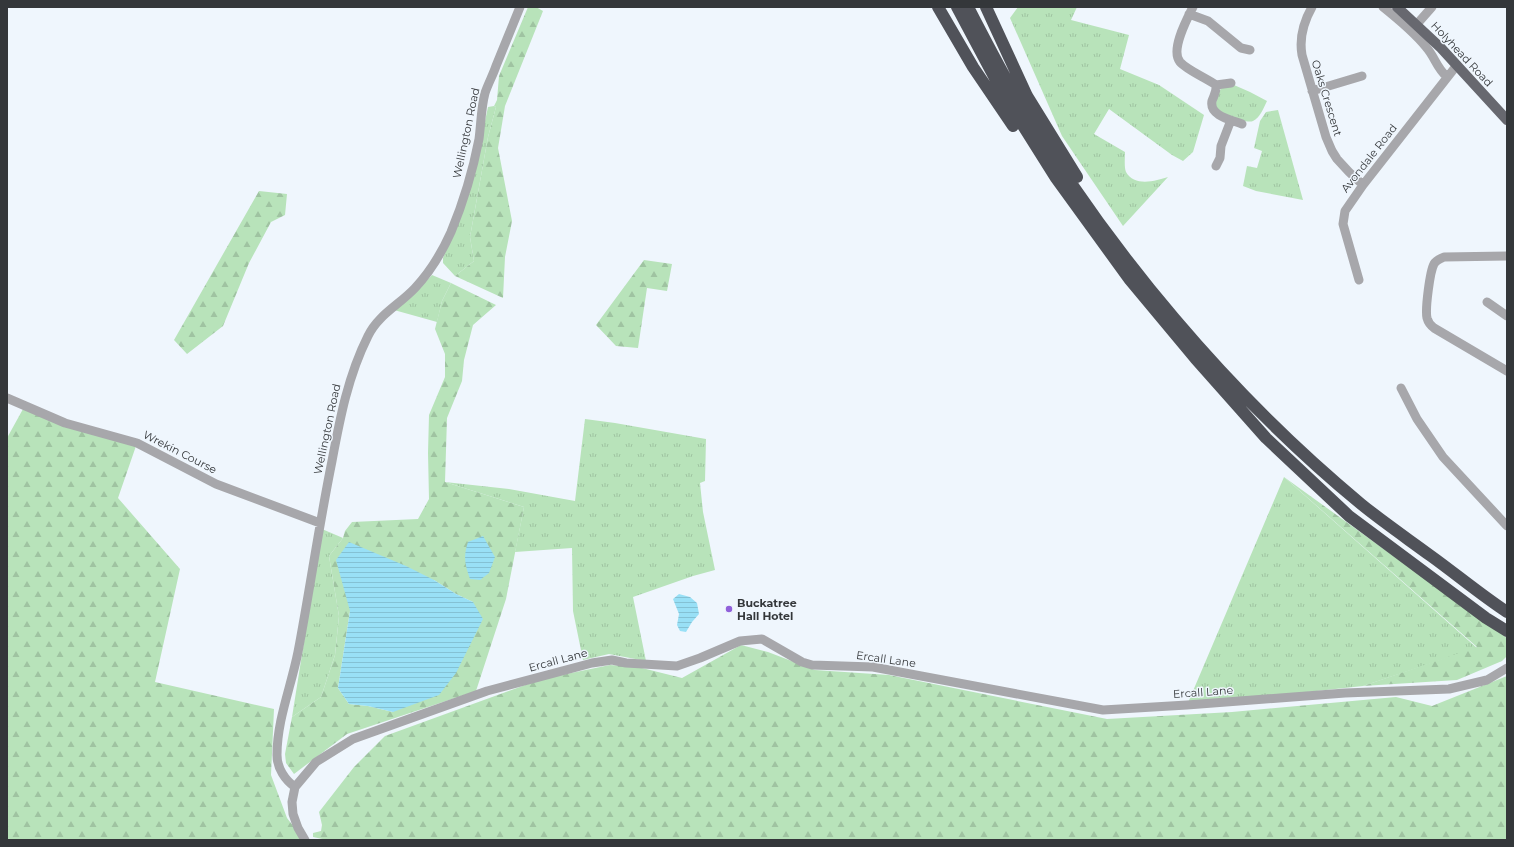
<svg xmlns="http://www.w3.org/2000/svg" width="1514" height="847" font-family="Montserrat,sans-serif">
<style>
.grass{fill:url(#grass-tufts)}
.forest{fill:url(#forest-firs);fill-rule:evenodd}
.water{fill:url(#water-rules)}
.lines{fill:none;stroke-linecap:round;stroke-linejoin:round}
.minor{stroke:#a7a7ab;stroke-width:9}
.major{stroke:#67686f;stroke-width:10}
.highway{stroke:#505259;stroke-width:12}
.poi-dot{fill:#9060da;stroke:#eff6fd;stroke-width:1.5}
.labels{text-anchor:middle;stroke-width:3;stroke-linejoin:round;paint-order:stroke}
.street-label{font-size:11px;fill:#34373a;stroke:#eff6fd}
.poi-label{font-size:11px;font-weight:bold;fill:#34373a;stroke:#eff6fd;text-anchor:start}
</style>
<defs>
<pattern id="grass-tufts" width="24" height="20" patternUnits="userSpaceOnUse"><rect width="24" height="20" fill="#b8e3ba"/><path d="M3 7l-1-3M5 7V3M7 7l1-3M15 17l-1-3M17 17v-4M19 17l1-3" fill="none" stroke="#9fc3a1"/></pattern>
<pattern id="forest-firs" width="22" height="20" patternUnits="userSpaceOnUse"><rect width="22" height="20" fill="#b8e3ba"/><path d="M5 1l3.5 6h-7zM16 11l3.5 6h-7z" fill="#9fc3a1"/></pattern>
<pattern id="water-rules" width="6" height="5" patternUnits="userSpaceOnUse"><rect width="6" height="5" fill="#99e0f6"/><path d="M0 2.5h6" fill="none" stroke="#84c1d4"/></pattern>
</defs>
<rect width="100%" height="100%" fill="#eff6fd"/>
<path class="grass" d="M 1018,7 L 1077,7 L 1071,20 L 1129,35 L 1120,69 L 1159,85 L 1204,115 L 1193,152 L 1183,161 L 1172,155 L 1109,109 L 1094,134 L 1125,152 C 1125,158 1124,167 1126,172 C 1134,187 1156,181 1168,177 L 1123,226 L 1062,136 L 1010,18 Z
M 1234,85 L 1250,92 L 1267,101 C 1264,107 1260,118 1253,121 C 1247,124 1218,114 1216,107 C 1215,101 1219,94 1221,88 Z
M 494,106 L 496,107 L 488,137 L 470,237 L 474,261 L 455,276 L 443,263 L 443,258 L 471,186 L 488,107 Z
M 1278,110 L 1303,200 L 1256,191 L 1243,186 L 1247,166 L 1257,168 L 1262,151 L 1254,148 L 1260,121 L 1266,112 Z
M 432,275 L 451,283 L 442,301 L 437,322 L 394,310 L 411,297 Z
M 585,419 L 615,423 L 706,439 L 705,481 L 700,483 L 703,512 L 715,570 L 693,576 L 633,597 L 646,661 L 609,654 L 583,660 L 573,611 L 572,548 L 515,552 L 524,507 L 445,482 L 509,489 L 575,501 Z
M 1284,477 L 1477,648 L 1363,686 L 1187,705 Z
M 322,529 L 343,538 L 329,556 L 339,616 L 335,655 L 321,697 L 292,717 Z"/>
<path class="forest" d="M 528,7 L 536,7 L 543,11 L 505,106 L 498,148 L 512,221 L 505,257 L 503,298 L 455,276 L 474,261 L 470,237 L 488,137 L 496,107 L 494,106 L 497,100 L 499,76 Z
M 259,191 L 287,194 L 285,215 L 271,222 L 249,263 L 223,326 L 187,354 L 174,340 Z
M 644,260 L 672,264 L 667,291 L 647,288 L 638,348 L 616,346 L 596,325 Z
M 451,283 L 496,305 L 473,325 L 464,360 L 462,381 L 447,418 L 445,482 L 524,507 L 506,599 L 476,691 L 347,734 L 294,774 L 286,763 L 285,754 L 292,717 L 321,697 L 335,655 L 339,616 L 329,556 L 343,538 L 345,531 L 352,522 L 418,519 L 429,499 L 428,453 L 429,415 L 445,377 L 445,354 L 435,329 L 442,301 ZM 434,580 L 456,594 L 473,602 L 393,712 L 368,706 L 349,704 L 338,688 L 350,611 Z
M 23,409 L 136,446 L 118,498 L 180,569 L 155,682 L 274,709 L 271,775 L 287,818 L 304,840 L 7,840 L 7,438 Z
M 1284,477 L 1507,638 L 1507,656 L 1502,661 L 1457,680 L 1363,686 L 1477,647 Z
M 741,645 L 768,652 L 815,670 L 889,675 L 1107,719 L 1232,712 L 1396,697 L 1432,706 L 1507,676 L 1507,840 L 327,840 L 313,837 L 313,833 L 321,831 L 322,825 L 319,812 L 354,767 L 385,736 L 542,679 L 610,665 L 638,667 L 682,678 Z"/>
<path class="water" d="M 483,536 L 495,557 L 489,573 L 480,580 L 470,579 C 465,565 463,557 468,542 Z
M 349,542 L 406,566 L 434,580 L 456,594 L 473,602 L 483,619 L 456,673 L 439,695 L 393,712 L 368,706 L 349,704 L 338,688 L 350,611 L 336,560 Z
M 679,594 L 690,597 L 697,603 L 699,614 L 692,622 L 686,632 L 680,631 L 677,625 L 679,614 L 673,599 Z"/>
<g class="lines">
<path class="minor" d="M 1193,7 C 1187,19 1170,50 1180,62 C 1187,70 1206,78 1216,85 C 1217,91 1214,95 1212,101 C 1209,116 1232,120 1242,124
M 1312,7 C 1303,23 1299,38 1302,55 L 1326,137 L 1332,151 L 1337,159 L 1349,172 L 1363,185
M 1383,7 C 1398,19 1414,32 1426,47 C 1435,57 1436,67 1447,77
M 1189,14 L 1208,21 L 1241,48 L 1250,50
M 1417,24 L 1432,7
M 1216,85 L 1231,83
M 1312,91 L 1362,76
M 1216,166 L 1220,158 L 1221,146 L 1231,120
M 1507,256 L 1444,257 C 1440,259 1436,260 1434,264 C 1430,271 1425,309 1427,318 C 1428,322 1430,325 1434,328 L 1507,371
M 1359,280 L 1343,224 L 1345,211 L 1363,185 L 1457,65
M 1487,302 L 1507,316
M 1401,388 L 1417,419 L 1443,457 L 1507,526
M 7,398 L 65,423 L 137,443 L 216,484 L 320,523
M 295,787 C 285,780 277,768 277,755 C 277,720 291,687 298,652 C 310,589 319,525 332,461 C 340,418 348,376 368,336 C 378,315 399,305 415,288 C 430,272 442,252 451,232 C 463,203 473,170 479,139 C 481,124 481,108 485,93 C 488,84 493,75 496,66 C 504,46 512,27 520,7
M 305,840 L 298,828 L 293,814 L 292,802 L 295,787 L 316,762 L 353,739 L 487,691 L 592,663 L 612,660 L 626,663 L 677,666 L 700,658 L 740,641 L 762,639 L 802,662 L 812,665 L 873,667 L 1103,710 L 1187,705 L 1345,693 L 1449,689 L 1487,680 L 1507,668"/>
<path class="major" d="M 1397,7 L 1441,48 L 1507,120"/>
<path class="highway" d="M 938,7 L 973,67 L 1013,126
M 957,7 L 1005,97 L 1056,178 L 1130,280 L 1195,358 L 1266,438 L 1349,516 L 1486,618 L 1507,631
M 968,7 C 985,40 1002,73 1021,105 C 1110,253 1228,394 1361,504 C 1383,522 1408,539 1431,556 C 1456,574 1481,595 1507,612
M 986,7 L 1027,96 L 1077,177"/>
</g>
<circle class="poi-dot" cx="729" cy="609" r="4"/>
<g class="labels">
<g class="street-label">
<text transform="translate(1462 54) rotate(47)" y="4">Holyhead Road</text>
<text transform="translate(1327 98) rotate(73)" y="4">Oaks Crescent</text>
<text transform="translate(466 133) rotate(-78)" y="4">Wellington Road</text>
<text transform="translate(1369 158) rotate(-52)" y="4">Avondale Road</text>
<text transform="translate(327 429) rotate(-78)" y="4">Wellington Road</text>
<text transform="translate(180 452) rotate(27)" y="4">Wrekin Course</text>
<text transform="translate(886 659) rotate(8)" y="4">Ercall Lane</text>
<text transform="translate(558 660) rotate(-15)" y="4">Ercall Lane</text>
<text transform="translate(1203 692) rotate(-4)" y="4">Ercall Lane</text>
</g>
<g class="poi-label">
<text x="737" y="607">Buckatree<tspan x="737" dy="13">Hall Hotel</tspan></text>
</g>
</g>
<rect width="1514" height="847" fill="none" stroke="#34373a" stroke-width="16"/>
</svg>
